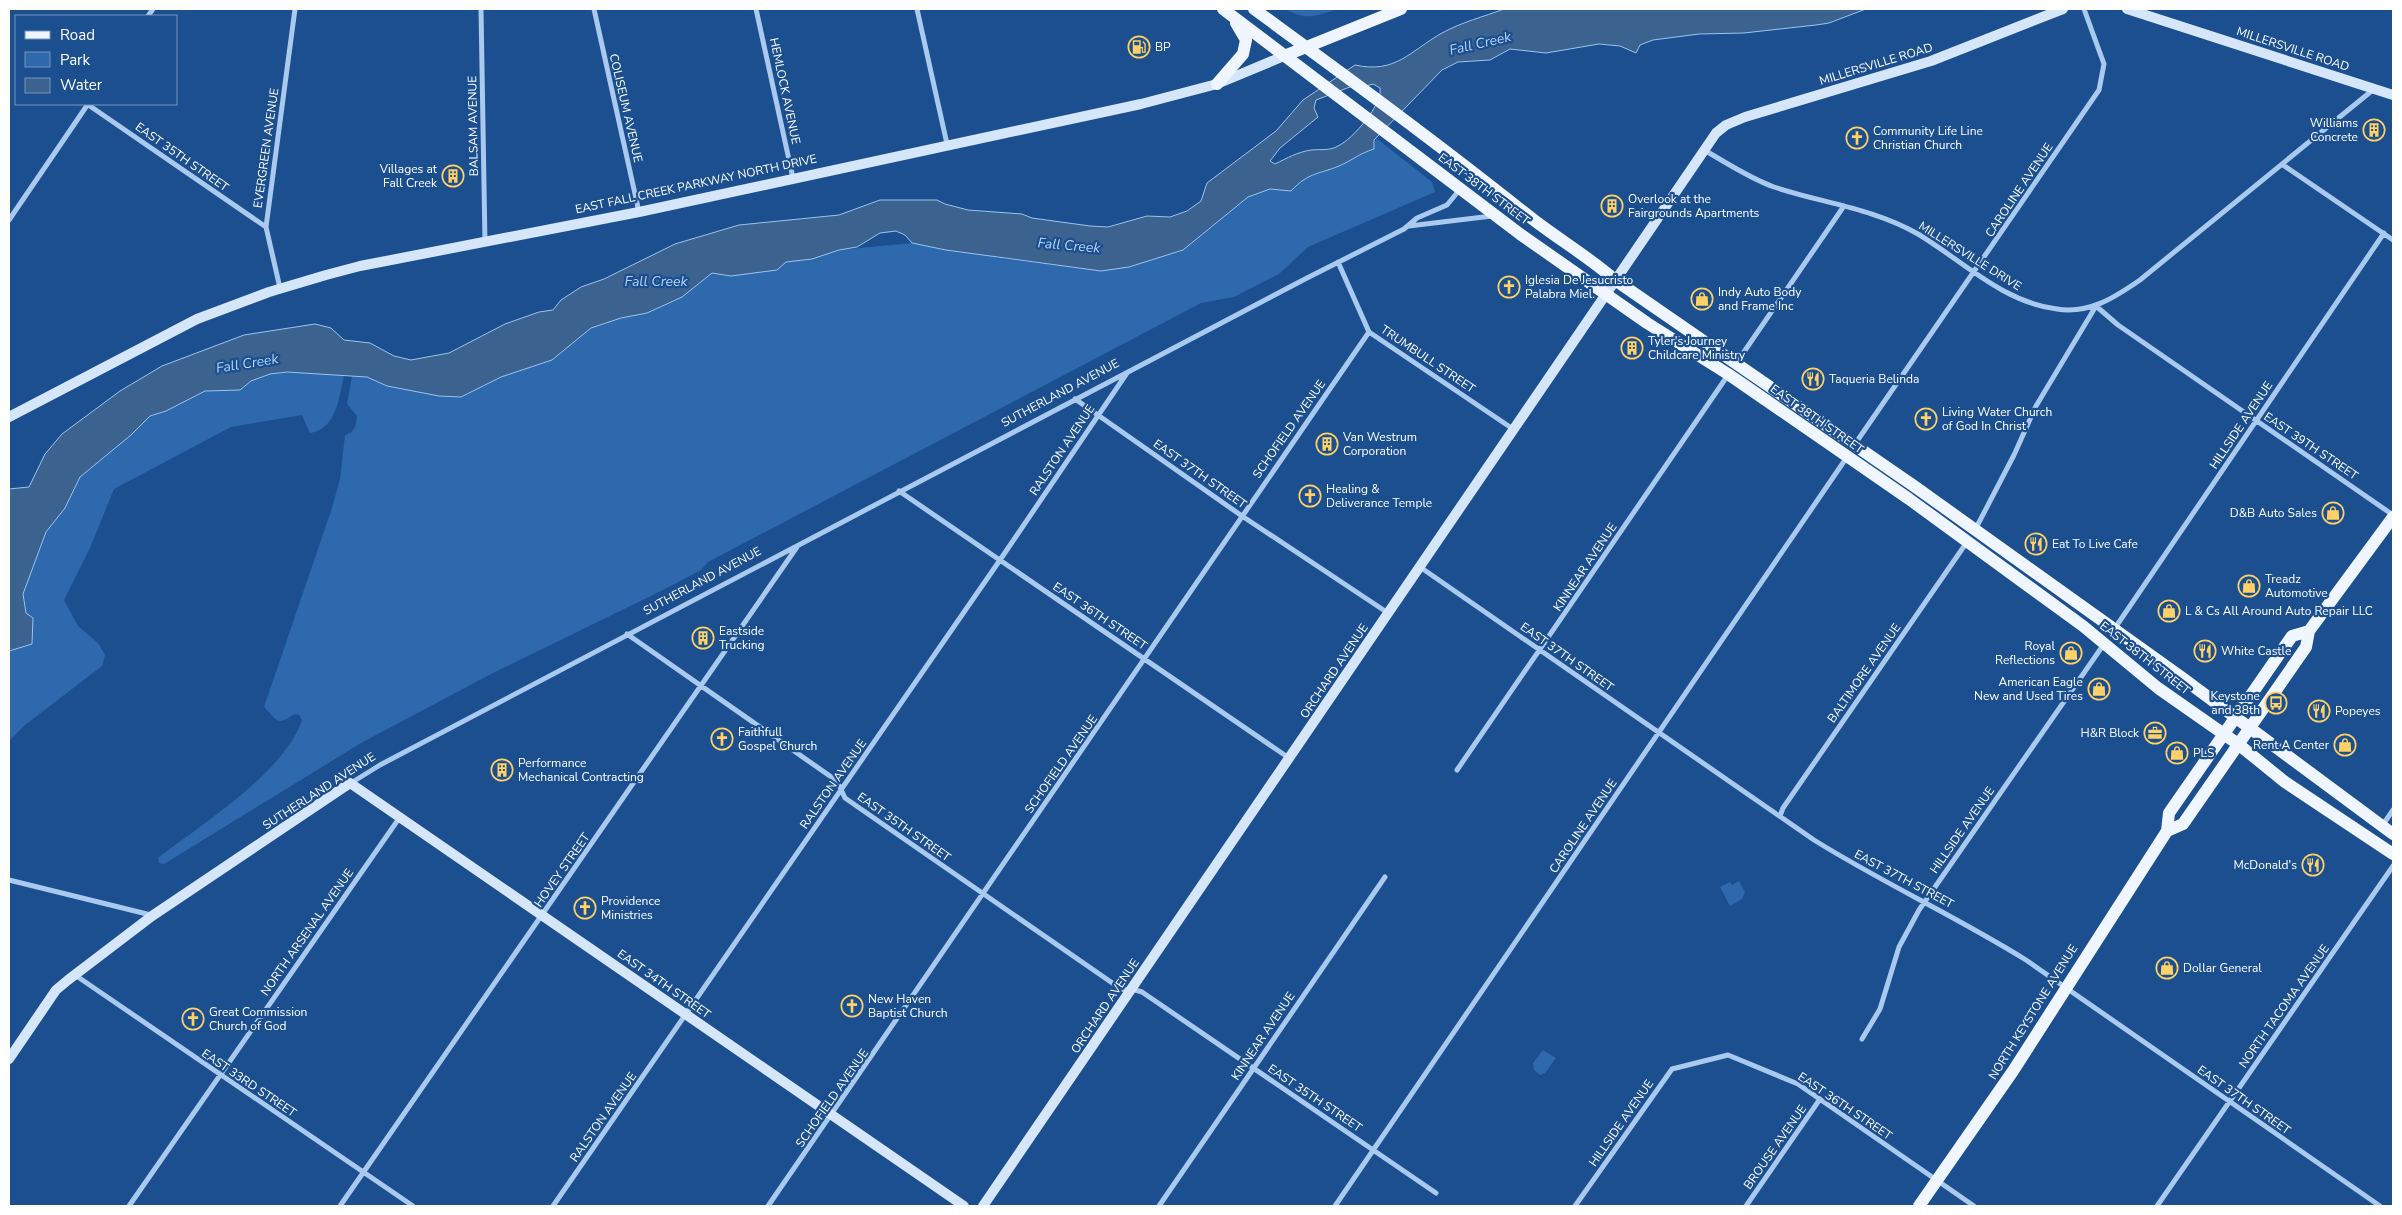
<svg xmlns="http://www.w3.org/2000/svg" width="2402" height="1215" font-family="'Nunito Sans',sans-serif">
<style>
.green{fill:#2e69ad}
.water{fill:#3c6290;stroke:#9cc4f0;fill-rule:evenodd}
.lines{fill:none;stroke-linecap:round;stroke-linejoin:round}
.street{stroke:#a9c9ee;stroke-width:5}
.secondary{stroke:#d6e6fa;stroke-width:10}
.primary{stroke:#f0f6ff;stroke-width:12}
.labels{text-anchor:middle;stroke-width:4.5;stroke-linejoin:round;paint-order:stroke}
.poi-label{font-size:12px;fill:#fff;stroke:#1b4f8f;text-anchor:start}
.street-label{font-size:12px;fill:#fff;stroke:#1b4f8f}
.water-label{font-size:14px;font-style:italic;fill:#b5d3f5;stroke:#1b4f8f}
</style>
<rect width="100%" height="100%" fill="#1b4f8f"/>
<path class="green" d="M 1286,9 L 1337,9 C 1318,16 1304,21 1286,9 Z
M 1376,138 L 1432,182 L 1435,192 L 1308,247 L 1279,274 L 1234,297 L 1201,303 L 708,562 L 701,570 L 663,590 L 491,674 L 361,743 L 164,864 L 159,863 L 158,858 C 201,825 285,772 302,720 L 299,715 L 295,714 C 277,725 279,723 264,707 L 332,508 L 340,479 L 345,435 C 355,432 356,426 357,416 L 347,404 L 352,376 L 367,377 L 387,386 L 439,396 L 461,397 L 501,377 L 552,360 L 591,328 L 621,318 L 647,313 L 681,297 L 712,273 L 731,276 L 785,262 L 812,259 L 839,250 L 912,243 L 1006,259 L 1101,271 L 1129,267 L 1183,250 L 1248,197 L 1270,189 L 1291,191 L 1304,178 L 1337,167 L 1358,153 L 1374,149 Z
M 287,372 L 344,375 C 339,397 337,429 310,433 L 302,415 L 231,427 L 114,489 L 90,548 L 64,600 L 78,626 L 98,643 L 105,655 L 102,666 L 25,725 L 9,741 L 9,651 L 32,644 L 23,594 L 46,532 L 65,508 L 80,477 L 131,435 L 150,416 L 166,411 L 205,391 L 240,390 L 251,381 L 270,374 Z
M 1739,881 L 1745,892 L 1742,899 L 1730,906 L 1720,887 L 1730,882 L 1732,885 Z
M 1543,1050 L 1556,1058 L 1545,1073 L 1540,1075 L 1534,1070 L 1533,1063 Z"/>
<path class="water" d="M 1504,9 L 1866,9 L 1829,23 L 1816,25 L 1744,33 L 1699,34 L 1653,40 L 1640,45 L 1636,53 L 1620,46 L 1599,44 L 1546,53 L 1510,49 L 1490,60 L 1458,62 L 1442,70 L 1374,140 L 1374,149 C 1358,154 1353,160 1339,166 C 1317,175 1309,172 1291,191 L 1270,189 L 1248,197 L 1183,250 L 1129,267 L 1101,271 L 946,250 L 912,243 L 905,235 L 896,231 L 880,233 L 857,247 L 839,250 L 812,259 L 786,262 L 777,270 L 731,276 L 712,273 L 682,297 L 647,313 L 621,318 L 591,328 L 552,360 L 501,377 L 461,397 L 439,396 L 387,386 L 367,377 L 287,372 L 270,374 L 251,381 L 240,390 L 205,391 L 166,411 L 150,416 L 131,435 L 80,477 L 65,508 L 46,532 L 23,594 L 26,613 L 33,618 L 32,644 L 9,651 L 9,489 L 29,487 L 45,454 L 62,434 L 120,391 L 162,366 L 244,335 L 315,324 L 331,328 L 344,340 L 370,343 L 394,356 L 411,360 L 449,353 L 505,324 L 539,312 L 553,310 L 561,300 L 581,287 L 604,279 L 675,244 L 739,225 L 839,215 L 880,200 L 937,200 L 945,204 L 968,210 L 1022,214 L 1032,218 L 1090,226 L 1108,227 L 1147,216 L 1170,217 L 1187,211 L 1201,201 L 1207,183 L 1276,131 L 1303,100 L 1355,65 C 1396,74 1410,51 1442,33 C 1462,22 1483,17 1504,9 ZM 1373,84 L 1380,88 C 1383,104 1353,139 1338,146 C 1330,151 1321,149 1311,150 C 1298,152 1287,158 1275,164 L 1270,161 L 1280,148 L 1318,117 L 1314,108 L 1316,100 L 1355,85 L 1363,87 Z"/>
<g class="lines">
<path class="street" d="M 481,9 L 485,243
M 594,9 L 639,212
M 756,9 L 793,178
M 917,9 L 947,144
M 148,16 L 153,9
M 87,104 L 266,227
M 1704,150 C 1727,163 1749,178 1774,187 C 1822,203 1873,208 1918,234 C 1963,261 2002,302 2057,309 C 2089,314 2114,298 2140,280 L 2374,89
M 2283,165 L 2393,240
M 9,220 L 88,104
M 1409,226 L 1492,216
M 1338,262 L 1369,332 L 1513,429
M 280,288 L 266,227 L 295,9
M 1737,362 L 1844,206
M 1075,399 L 1242,516 L 1388,613
M 1855,444 L 2099,90 L 2104,64 L 2084,9
M 899,491 L 1289,758
M 1975,530 L 2014,455 L 2036,406 L 2096,306 L 2118,325 L 2393,515
M 1420,567 L 1814,840 C 1883,883 1957,917 2026,960 L 2380,1206
M 2115,628 L 2384,233
M 627,634 L 837,781 L 845,798 L 1121,989 L 1130,991
M 1457,770 L 1728,375
M 351,783 L 380,765 L 1307,278 L 1404,229 L 1417,218 L 1447,205 L 1461,188
M 1780,816 L 1783,808 L 1967,542
M 2382,826 L 2393,810
M 9,880 L 151,915
M 75,975 L 413,1206
M 1132,989 L 1142,992 L 1436,1193
M 1862,1039 L 1880,1009 L 1899,947 L 1919,910 L 2104,644
M 129,1206 L 400,817
M 340,1206 L 797,547
M 553,1206 L 1000,560 L 1127,373
M 768,1206 L 1369,332
M 1159,1206 L 1385,877
M 1335,1206 L 1847,457
M 1575,1206 L 1672,1069 L 1728,1055 L 1798,1084 L 1974,1206
M 1746,1206 L 1820,1099
M 2157,1206 L 2393,866"/>
<path class="secondary" d="M 2127,9 L 2393,95
M 9,417 L 197,319 L 269,292 L 326,275 L 360,266 L 639,212 L 1141,104 L 1217,84 L 1284,56
M 9,1059 L 56,990 L 68,980 L 152,916 L 350,783 L 964,1206
M 983,1206 L 1716,133 L 1726,125 L 1745,117 L 1931,61 L 2063,9"/>
<path class="primary" d="M 1223,9 L 1520,234 L 1647,323 L 1728,374 L 1909,499 L 2083,626 L 2158,688 L 2238,744 L 2285,782 L 2393,854
M 1254,9 C 1347,77 1440,145 1530,217 C 1558,239 1589,257 1615,280 L 1914,486 L 2181,677 L 2393,834
M 1284,56 L 1401,9
M 1217,84 L 1243,54 L 1246,40 L 1236,23
M 2167,831 L 2183,824 L 2306,647 L 2309,631 L 2393,517
M 1919,1206 L 2013,1071 L 2167,831 L 2169,813 L 2292,636 L 2309,631"/>
</g>
<defs>
<g id="fuel-ring" transform="scale(1.125)"><circle r="9.5" fill="#1b4f8f" stroke="#ffd166" stroke-width="1.5"/><path d="M-5.5-6h7V0h2V4h1.3V-2.5L3-4.5l.8-.8L6-3V5H2.5V1h-1V6h-7ZM-4.2-4.7v3.2H.2V-4.7Z" fill="#ffd166"/></g>
<g id="building-ring" transform="scale(1.125)"><circle r="9.5" fill="#1b4f8f" stroke="#ffd166" stroke-width="1.5"/><path d="M-4-6H4V6H1V3H-1V6H-4ZM-2.5-4.3h1.7v1.8h-1.7ZM.8-4.3h1.7v1.8H.8ZM-2.5-1h1.7V.8h-1.7ZM.8-1h1.7V.8H.8Z" fill="#ffd166"/></g>
<g id="church-ring" transform="scale(1.125)"><circle r="9.5" fill="#1b4f8f" stroke="#ffd166" stroke-width="1.5"/><path d="M-1.2-6h2.4v3.5h3.3v2.4h-3.3V6h-2.4V-.1h-3.3v-2.4h3.3Z" fill="#ffd166"/></g>
<g id="shop-ring" transform="scale(1.125)"><circle r="9.5" fill="#1b4f8f" stroke="#ffd166" stroke-width="1.5"/><path d="M-5-2.5h2.3a2.7 3.5 0 0 1 5.4 0H5L5.5 6h-11ZM-1.5-2.5h3a1.5 2.3 0 0 0-3 0Z" fill="#ffd166"/></g>
<g id="restaurant-ring" transform="scale(1.125)"><circle r="9.5" fill="#1b4f8f" stroke="#ffd166" stroke-width="1.5"/><path d="M-5-6h1v4h1v-4h1v4h1v-4h1v5L-1.5 .5V6h-2V.5L-5-1ZM5-6V6H3V1.5H1.5Q1.5-4 5-6Z" fill="#ffd166"/></g>
<g id="bus-ring" transform="scale(1.125)"><circle r="9.5" fill="#1b4f8f" stroke="#ffd166" stroke-width="1.5"/><path d="M-5-6H5V4H4V6H2V4H-2V6H-4V4H-5ZM-3.5-4V0h7V-4ZM-3.5 1.2v1.5H-2V1.2ZM2 1.2v1.5H3.5V1.2Z" fill="#ffd166"/></g>
<g id="office-ring" transform="scale(1.125)"><circle r="9.5" fill="#1b4f8f" stroke="#ffd166" stroke-width="1.5"/><path d="M-6-3h4V-5.5h4V-3h4V5H-6ZM-1-4.5V-3h2v-1.5ZM-6 0V1H6V0Z" fill="#ffd166"/></g>
</defs>
<g fill-rule="evenodd">
<use href="#fuel-ring" x="1139" y="47"/>
<use href="#building-ring" x="2374" y="130"/>
<use href="#church-ring" x="1857" y="138"/>
<use href="#building-ring" x="453" y="176"/>
<use href="#building-ring" x="1612" y="206"/>
<use href="#church-ring" x="1509" y="287"/>
<use href="#shop-ring" x="1702" y="299"/>
<use href="#building-ring" x="1632" y="348"/>
<use href="#restaurant-ring" x="1813" y="379"/>
<use href="#church-ring" x="1926" y="419"/>
<use href="#building-ring" x="1327" y="444"/>
<use href="#church-ring" x="1310" y="496"/>
<use href="#shop-ring" x="2333" y="513"/>
<use href="#restaurant-ring" x="2036" y="544"/>
<use href="#shop-ring" x="2249" y="586"/>
<use href="#shop-ring" x="2169" y="611"/>
<use href="#building-ring" x="703" y="638"/>
<use href="#restaurant-ring" x="2205" y="651"/>
<use href="#shop-ring" x="2071" y="653"/>
<use href="#shop-ring" x="2099" y="689"/>
<use href="#bus-ring" x="2276" y="703"/>
<use href="#restaurant-ring" x="2319" y="711"/>
<use href="#office-ring" x="2155" y="733"/>
<use href="#church-ring" x="722" y="739"/>
<use href="#shop-ring" x="2345" y="745"/>
<use href="#shop-ring" x="2177" y="753"/>
<use href="#building-ring" x="502" y="770"/>
<use href="#restaurant-ring" x="2313" y="865"/>
<use href="#church-ring" x="585" y="908"/>
<use href="#shop-ring" x="2167" y="968"/>
<use href="#church-ring" x="852" y="1006"/>
<use href="#church-ring" x="193" y="1019"/>
</g>
<g class="labels">
<g class="poi-label">
<text x="1155" y="51">BP</text>
<text x="2358" y="127" text-anchor="end">Williams<tspan x="2358" dy="14">Concrete</tspan></text>
<text x="1873" y="135">Community Life Line<tspan x="1873" dy="14">Christian Church</tspan></text>
<text x="437" y="173" text-anchor="end">Villages at<tspan x="437" dy="14">Fall Creek</tspan></text>
<text x="1628" y="203">Overlook at the<tspan x="1628" dy="14">Fairgrounds Apartments</tspan></text>
<text x="1525" y="284">Iglesia De Jesucristo<tspan x="1525" dy="14">Palabra Miel.</tspan></text>
<text x="1718" y="296">Indy Auto Body<tspan x="1718" dy="14">and Frame Inc</tspan></text>
<text x="1648" y="345">Tyler's Journey<tspan x="1648" dy="14">Childcare Ministry</tspan></text>
<text x="1829" y="383">Taqueria Belinda</text>
<text x="1942" y="416">Living Water Church<tspan x="1942" dy="14">of God In Christ</tspan></text>
<text x="1343" y="441">Van Westrum<tspan x="1343" dy="14">Corporation</tspan></text>
<text x="1326" y="493">Healing &amp;<tspan x="1326" dy="14">Deliverance Temple</tspan></text>
<text x="2317" y="517" text-anchor="end">D&amp;B Auto Sales</text>
<text x="2052" y="548">Eat To Live Cafe</text>
<text x="2265" y="583">Treadz<tspan x="2265" dy="14">Automotive</tspan></text>
<text x="2185" y="615">L &amp; Cs All Around Auto Repair LLC</text>
<text x="719" y="635">Eastside<tspan x="719" dy="14">Trucking</tspan></text>
<text x="2055" y="650" text-anchor="end">Royal<tspan x="2055" dy="14">Reflections</tspan></text>
<text x="2221" y="655">White Castle</text>
<text x="2083" y="686" text-anchor="end">American Eagle<tspan x="2083" dy="14">New and Used Tires</tspan></text>
<text x="2260" y="700" text-anchor="end">Keystone<tspan x="2260" dy="14">and 38th</tspan></text>
<text x="2335" y="715">Popeyes</text>
<text x="738" y="736">Faithfull<tspan x="738" dy="14">Gospel Church</tspan></text>
<text x="2139" y="737" text-anchor="end">H&amp;R Block</text>
<text x="2329" y="749" text-anchor="end">Rent A Center</text>
<text x="2193" y="757">PLS</text>
<text x="518" y="767">Performance<tspan x="518" dy="14">Mechanical Contracting</tspan></text>
<text x="2297" y="869" text-anchor="end">McDonald's</text>
<text x="601" y="905">Providence<tspan x="601" dy="14">Ministries</tspan></text>
<text x="2183" y="972">Dollar General</text>
<text x="868" y="1003">New Haven<tspan x="868" dy="14">Baptist Church</tspan></text>
<text x="209" y="1016">Great Commission<tspan x="209" dy="14">Church of God</tspan></text>
</g>
<g class="street-label">
<text transform="translate(2293 49) rotate(18)" y="4">MILLERSVILLE ROAD</text>
<text transform="translate(1876 64) rotate(-17)" y="4">MILLERSVILLE ROAD</text>
<text transform="translate(785 91) rotate(78)" y="4">HEMLOCK AVENUE</text>
<text transform="translate(626 108) rotate(77)" y="4">COLISEUM AVENUE</text>
<text transform="translate(473 126) rotate(-91)" y="4">BALSAM AVENUE</text>
<text transform="translate(266 148) rotate(-82)" y="4">EVERGREEN AVENUE</text>
<text transform="translate(182 157) rotate(35)" y="4">EAST 35TH STREET</text>
<text transform="translate(696 184) rotate(-12)" y="4">EAST FALL CREEK PARKWAY NORTH DRIVE</text>
<text transform="translate(1484 189) rotate(37)" y="4">EAST 38TH STREET</text>
<text transform="translate(2019 190) rotate(-56)" y="4">CAROLINE AVENUE</text>
<text transform="translate(1970 256) rotate(32)" y="4">MILLERSVILLE DRIVE</text>
<text transform="translate(1428 359) rotate(34)" y="4">TRUMBULL STREET</text>
<text transform="translate(1060 393) rotate(-28)" y="4">SUTHERLAND AVENUE</text>
<text transform="translate(1817 419) rotate(35)" y="4">EAST 38TH STREET</text>
<text transform="translate(2241 425) rotate(-56)" y="4">HILLSIDE AVENUE</text>
<text transform="translate(1289 429) rotate(-55)" y="4">SCHOFIELD AVENUE</text>
<text transform="translate(2311 446) rotate(34)" y="4">EAST 39TH STREET</text>
<text transform="translate(1062 450) rotate(-56)" y="4">RALSTON AVENUE</text>
<text transform="translate(1200 474) rotate(35)" y="4">EAST 37TH STREET</text>
<text transform="translate(1585 567) rotate(-56)" y="4">KINNEAR AVENUE</text>
<text transform="translate(702 581) rotate(-28)" y="4">SUTHERLAND AVENUE</text>
<text transform="translate(1100 616) rotate(34)" y="4">EAST 36TH STREET</text>
<text transform="translate(1567 657) rotate(35)" y="4">EAST 37TH STREET</text>
<text transform="translate(2145 658) rotate(38)" y="4">EAST 38TH STREET</text>
<text transform="translate(1334 671) rotate(-56)" y="4">ORCHARD AVENUE</text>
<text transform="translate(1864 673) rotate(-55)" y="4">BALTIMORE AVENUE</text>
<text transform="translate(1061 764) rotate(-55)" y="4">SCHOFIELD AVENUE</text>
<text transform="translate(833 784) rotate(-55)" y="4">RALSTON AVENUE</text>
<text transform="translate(319 791) rotate(-33)" y="4">SUTHERLAND AVENUE</text>
<text transform="translate(1583 826) rotate(-56)" y="4">CAROLINE AVENUE</text>
<text transform="translate(904 827) rotate(35)" y="4">EAST 35TH STREET</text>
<text transform="translate(1962 830) rotate(-55)" y="4">HILLSIDE AVENUE</text>
<text transform="translate(562 870) rotate(-55)" y="4">HOVEY STREET</text>
<text transform="translate(1904 879) rotate(28)" y="4">EAST 37TH STREET</text>
<text transform="translate(307 932) rotate(-55)" y="4">NORTH ARSENAL AVENUE</text>
<text transform="translate(664 984) rotate(35)" y="4">EAST 34TH STREET</text>
<text transform="translate(1105 1006) rotate(-56)" y="4">ORCHARD AVENUE</text>
<text transform="translate(2284 1006) rotate(-55)" y="4">NORTH TACOMA AVENUE</text>
<text transform="translate(2033 1012) rotate(-58)" y="4">NORTH KEYSTONE AVENUE</text>
<text transform="translate(1263 1036) rotate(-56)" y="4">KINNEAR AVENUE</text>
<text transform="translate(249 1083) rotate(34)" y="4">EAST 33RD STREET</text>
<text transform="translate(832 1098) rotate(-55)" y="4">SCHOFIELD AVENUE</text>
<text transform="translate(1315 1098) rotate(34)" y="4">EAST 35TH STREET</text>
<text transform="translate(2244 1100) rotate(35)" y="4">EAST 37TH STREET</text>
<text transform="translate(1845 1106) rotate(34)" y="4">EAST 36TH STREET</text>
<text transform="translate(603 1117) rotate(-55)" y="4">RALSTON AVENUE</text>
<text transform="translate(1621 1123) rotate(-55)" y="4">HILLSIDE AVENUE</text>
<text transform="translate(1775 1147) rotate(-55)" y="4">BROUSE AVENUE</text>
</g>
<g class="water-label">
<text transform="translate(1480 43) rotate(-13)" y="5">Fall Creek</text>
<text transform="translate(1069 245) rotate(5)" y="5">Fall Creek</text>
<text x="656" y="286">Fall Creek</text>
<text transform="translate(247 363) rotate(-9)" y="5">Fall Creek</text>
</g>
</g>
<rect width="2402" height="1215" fill="none" stroke="#ffffff" stroke-width="20"/>
<rect x="15" y="15" width="162" height="90" fill="#1b4f8f" stroke="#7695bc"/>
<rect x="25" y="31" width="25" height="8" fill="#f0f6ff" stroke="#7695bc"/>
<text x="60" y="40" font-size="15" fill="#ffffff">Road</text>
<rect x="25" y="52" width="25" height="15" fill="#2e69ad" stroke="#7695bc"/>
<text x="60" y="65" font-size="15" fill="#ffffff">Park</text>
<rect x="25" y="78" width="25" height="15" fill="#3c6290" stroke="#7695bc"/>
<text x="60" y="90" font-size="15" fill="#ffffff">Water</text>
</svg>
